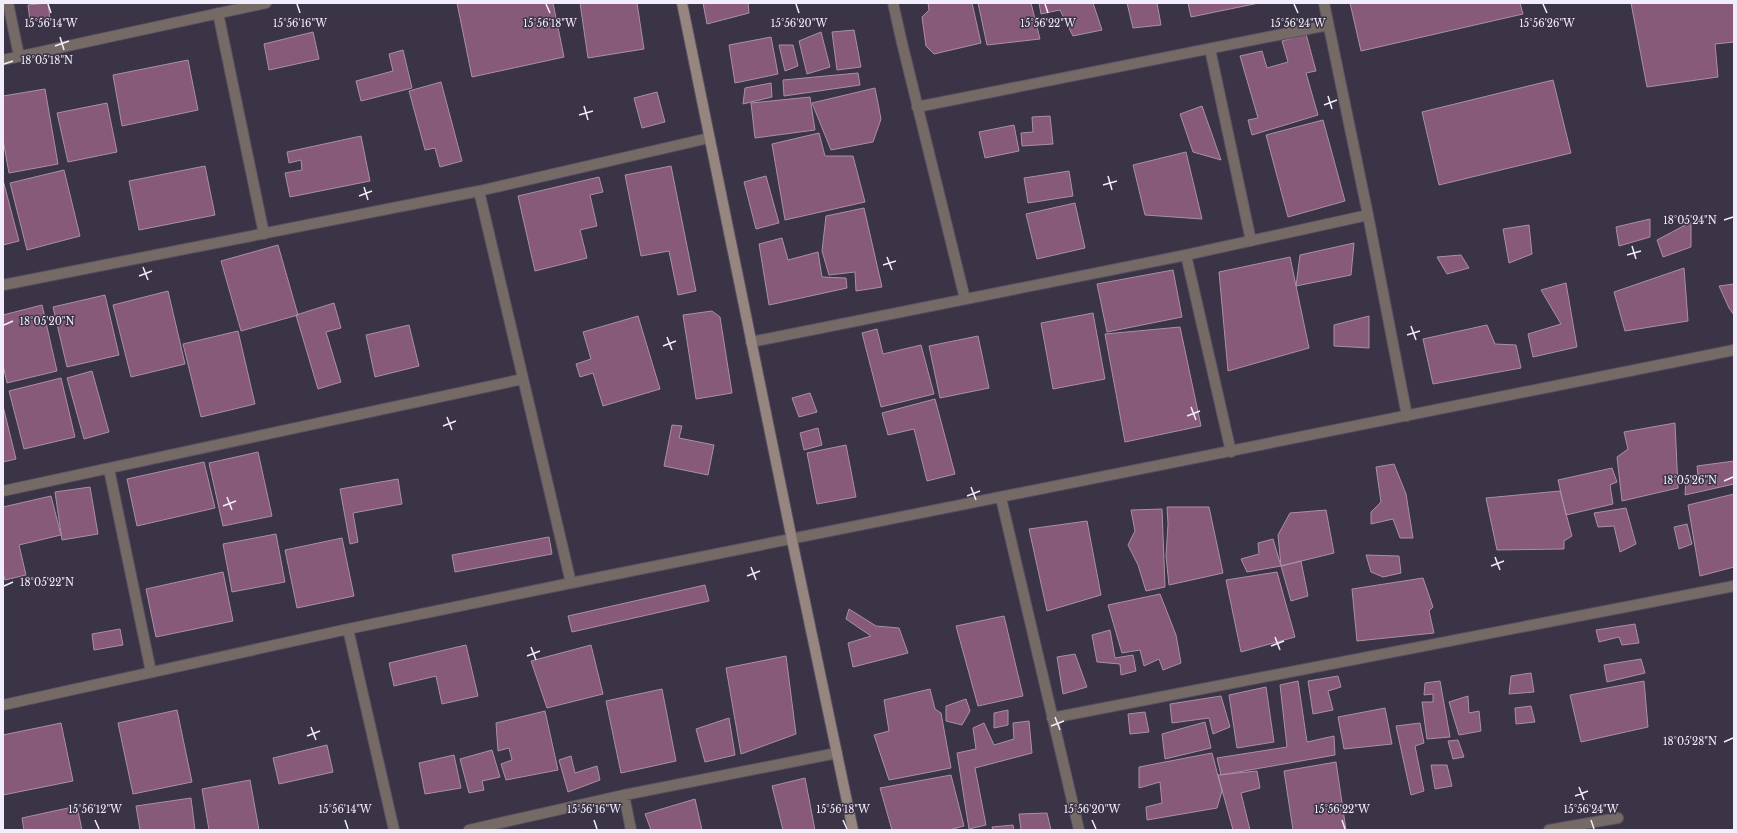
<svg xmlns="http://www.w3.org/2000/svg" width="1737" height="833" font-family="'Libre Baskerville',serif">
<style>
.building{fill:#885a7a;stroke:#a991a1}
.lines{fill:none;stroke-linecap:round;stroke-linejoin:round}
.minor-casing{stroke:#585163;stroke-width:12}
.secondary-casing{stroke:#585163;stroke-width:12}
.minor{stroke:#756a65;stroke-width:10}
.secondary{stroke:#97867f;stroke-width:10}
.ticks{fill:none;stroke:#f2edfa;stroke-width:1.5}
.ticks-label{font-size:10px;text-anchor:middle;fill:#f2edfa;stroke:#3b3346;stroke-width:3;stroke-linejoin:round;paint-order:stroke}
</style>
<rect width="100%" height="100%" fill="#3b3346"/>
<path class="building" d="M 48,3 L 50,19 L 30,21 L 28,5 Z
M 457,3 L 553,3 L 564,57 L 472,77 Z
M 580,3 L 637,3 L 644,49 L 588,58 Z
M 703,3 L 748,3 L 749,13 L 707,24 Z
M 928,3 L 972,3 L 981,43 L 934,54 L 926,46 L 922,17 L 929,10 Z
M 978,3 L 1031,3 L 1040,39 L 987,45 Z
M 1039,3 L 1093,3 L 1102,30 L 1073,36 L 1060,10 L 1041,14 Z
M 1127,3 L 1157,3 L 1161,25 L 1133,28 Z
M 1188,3 L 1259,3 L 1191,17 Z
M 1350,3 L 1520,3 L 1523,14 L 1361,51 Z
M 1631,3 L 1734,3 L 1734,42 L 1715,44 L 1718,77 L 1647,87 Z
M 854,30 L 861,67 L 837,70 L 832,32 Z
M 313,32 L 319,59 L 269,70 L 264,44 Z
M 821,32 L 830,67 L 807,74 L 799,41 Z
M 1306,34 L 1316,71 L 1306,73 L 1318,115 L 1252,135 L 1248,120 L 1258,118 L 1240,56 L 1262,51 L 1267,68 L 1288,62 L 1282,41 Z
M 771,37 L 778,74 L 735,83 L 729,45 Z
M 779,45 L 793,45 L 798,66 L 785,71 Z
M 403,50 L 412,88 L 361,101 L 356,81 L 393,71 L 389,54 Z
M 188,60 L 198,110 L 122,126 L 113,75 Z
M 858,73 L 860,85 L 784,96 L 783,80 Z
M 1553,80 L 1571,153 L 1439,185 L 1422,112 Z
M 441,82 L 462,161 L 440,167 L 435,148 L 425,150 L 409,91 Z
M 771,83 L 772,97 L 743,104 L 745,88 Z
M 875,88 L 881,119 L 873,142 L 831,150 L 812,103 Z
M 45,89 L 58,164 L 9,173 L 3,140 L 3,96 Z
M 657,92 L 665,122 L 642,128 L 634,98 Z
M 810,97 L 815,130 L 755,138 L 751,103 Z
M 107,103 L 117,152 L 68,162 L 57,113 Z
M 1202,106 L 1221,160 L 1193,152 L 1180,114 Z
M 1050,116 L 1053,144 L 1022,146 L 1021,133 L 1033,132 L 1032,117 Z
M 1323,120 L 1345,201 L 1288,217 L 1266,135 Z
M 1014,125 L 1019,151 L 985,158 L 979,132 Z
M 819,133 L 825,156 L 853,156 L 865,202 L 785,220 L 772,144 Z
M 361,136 L 370,181 L 290,197 L 285,173 L 302,170 L 301,160 L 289,163 L 287,152 Z
M 1186,152 L 1202,219 L 1145,215 L 1133,165 Z
M 205,166 L 215,215 L 139,230 L 129,181 Z
M 671,166 L 696,291 L 678,295 L 669,251 L 641,256 L 625,175 Z
M 64,170 L 80,236 L 27,250 L 10,183 Z
M 1069,171 L 1073,196 L 1028,203 L 1024,178 Z
M 766,176 L 779,223 L 756,229 L 744,182 Z
M 599,177 L 603,192 L 590,195 L 597,226 L 580,230 L 587,258 L 535,271 L 518,196 Z
M 3,180 L 19,241 L 3,245 Z
M 1075,203 L 1085,248 L 1037,259 L 1026,214 Z
M 864,208 L 882,287 L 856,291 L 855,272 L 829,275 L 822,251 L 826,216 Z
M 1650,219 L 1650,237 L 1619,246 L 1616,227 Z
M 1691,222 L 1691,247 L 1663,257 L 1657,240 Z
M 1529,225 L 1532,254 L 1509,263 L 1503,229 Z
M 782,238 L 788,260 L 818,252 L 822,277 L 846,278 L 847,288 L 769,305 L 759,244 Z
M 1354,243 L 1351,275 L 1296,286 L 1300,255 Z
M 278,245 L 298,315 L 241,331 L 221,261 Z
M 1461,255 L 1469,268 L 1447,274 L 1437,257 Z
M 1290,257 L 1309,348 L 1228,371 L 1219,272 Z
M 1684,268 L 1688,321 L 1625,331 L 1614,292 Z
M 1173,270 L 1182,317 L 1107,332 L 1097,284 Z
M 1566,283 L 1577,347 L 1533,357 L 1528,334 L 1561,324 L 1541,290 Z
M 1734,284 L 1734,315 L 1729,308 L 1719,286 Z
M 168,291 L 185,364 L 131,377 L 113,305 Z
M 105,295 L 119,355 L 67,367 L 53,307 Z
M 334,303 L 341,328 L 326,332 L 341,382 L 318,389 L 296,315 Z
M 42,305 L 57,371 L 7,383 L 3,365 L 3,315 Z
M 712,311 L 720,317 L 732,393 L 696,399 L 683,315 Z
M 1093,313 L 1105,379 L 1053,389 L 1041,323 Z
M 638,316 L 660,389 L 603,406 L 593,373 L 580,377 L 576,364 L 591,359 L 583,332 Z
M 1369,316 L 1369,348 L 1334,346 L 1334,325 Z
M 409,325 L 419,366 L 375,377 L 366,335 Z
M 1487,325 L 1495,344 L 1516,345 L 1521,368 L 1433,384 L 1423,339 Z
M 1180,327 L 1201,426 L 1125,442 L 1105,334 Z
M 877,329 L 883,354 L 921,345 L 934,394 L 881,407 L 862,333 Z
M 238,331 L 255,404 L 201,417 L 183,344 Z
M 978,336 L 989,388 L 940,398 L 929,346 Z
M 92,371 L 109,432 L 84,439 L 67,378 Z
M 61,378 L 75,437 L 24,449 L 9,391 Z
M 810,393 L 817,412 L 799,417 L 792,398 Z
M 935,399 L 955,474 L 927,481 L 914,429 L 888,435 L 882,413 Z
M 3,406 L 16,459 L 3,462 Z
M 1675,423 L 1678,488 L 1622,501 L 1617,457 L 1628,449 L 1624,432 Z
M 672,425 L 682,426 L 679,438 L 714,445 L 708,475 L 664,466 Z
M 818,428 L 822,445 L 804,450 L 800,433 Z
M 846,445 L 856,497 L 817,504 L 807,453 Z
M 258,452 L 272,516 L 223,526 L 209,463 Z
M 1734,461 L 1734,484 L 1685,495 L 1686,477 L 1698,476 L 1697,466 Z
M 204,462 L 215,508 L 137,526 L 127,479 Z
M 1394,464 L 1406,494 L 1413,538 L 1400,538 L 1393,519 L 1371,524 L 1371,512 L 1381,502 L 1376,467 Z
M 1612,468 L 1617,482 L 1610,485 L 1613,504 L 1566,515 L 1558,480 Z
M 398,479 L 402,504 L 353,513 L 358,542 L 350,544 L 340,489 Z
M 90,487 L 98,534 L 62,540 L 55,492 Z
M 1560,491 L 1572,536 L 1564,541 L 1564,549 L 1497,550 L 1486,498 Z
M 1734,494 L 1734,567 L 1700,576 L 1688,505 Z
M 51,496 L 61,535 L 19,545 L 26,575 L 5,580 L 3,573 L 3,507 Z
M 1167,507 L 1209,507 L 1223,573 L 1169,585 L 1166,556 L 1168,524 Z
M 1626,508 L 1636,544 L 1620,552 L 1614,526 L 1598,527 L 1594,513 Z
M 1162,509 L 1165,587 L 1146,591 L 1138,565 L 1128,545 L 1135,531 L 1131,510 Z
M 1326,510 L 1334,553 L 1281,566 L 1278,535 L 1290,513 Z
M 1087,521 L 1101,595 L 1047,611 L 1029,529 Z
M 1687,524 L 1692,544 L 1679,549 L 1674,527 Z
M 276,534 L 285,582 L 232,592 L 223,544 Z
M 549,537 L 552,554 L 455,572 L 452,555 Z
M 342,538 L 354,596 L 297,608 L 285,550 Z
M 1273,539 L 1281,566 L 1247,572 L 1241,559 L 1259,554 L 1258,543 Z
M 1366,555 L 1399,556 L 1401,573 L 1383,577 L 1371,572 Z
M 1301,561 L 1308,596 L 1291,601 L 1281,566 Z
M 223,572 L 233,621 L 156,637 L 146,589 Z
M 1277,572 L 1295,637 L 1241,652 L 1226,580 Z
M 1423,578 L 1433,607 L 1429,611 L 1434,633 L 1357,641 L 1352,589 Z
M 705,585 L 709,601 L 572,632 L 568,616 Z
M 1160,594 L 1176,635 L 1181,663 L 1163,670 L 1159,659 L 1144,666 L 1140,650 L 1122,653 L 1108,605 Z
M 849,609 L 876,626 L 899,628 L 908,653 L 853,667 L 848,643 L 871,636 L 846,619 Z
M 1004,616 L 1023,696 L 978,706 L 956,626 Z
M 1635,624 L 1639,643 L 1622,645 L 1619,637 L 1599,642 L 1596,630 Z
M 120,629 L 123,645 L 94,650 L 92,634 Z
M 1110,630 L 1115,658 L 1133,655 L 1136,671 L 1121,675 L 1120,664 L 1097,662 L 1092,635 Z
M 466,645 L 478,696 L 442,704 L 436,676 L 394,686 L 389,663 Z
M 591,645 L 603,694 L 547,708 L 531,661 Z
M 1075,654 L 1087,687 L 1063,694 L 1057,657 Z
M 786,656 L 796,734 L 741,754 L 726,668 Z
M 1641,659 L 1645,673 L 1607,682 L 1604,665 Z
M 1531,673 L 1534,692 L 1509,694 L 1511,676 Z
M 1338,676 L 1341,687 L 1328,691 L 1333,710 L 1313,714 L 1308,681 Z
M 1298,681 L 1307,742 L 1334,736 L 1335,755 L 1221,775 L 1217,758 L 1287,747 L 1280,685 Z
M 1440,681 L 1450,737 L 1427,739 L 1422,702 L 1433,702 L 1433,694 L 1424,695 L 1425,683 Z
M 1644,681 L 1648,727 L 1581,742 L 1570,695 Z
M 1266,687 L 1274,742 L 1237,748 L 1229,695 Z
M 662,689 L 676,761 L 621,773 L 606,701 Z
M 930,689 L 935,709 L 941,713 L 951,768 L 889,780 L 874,735 L 889,731 L 884,700 Z
M 1221,696 L 1230,727 L 1213,734 L 1209,718 L 1172,723 L 1170,704 Z
M 1468,696 L 1469,713 L 1479,711 L 1481,731 L 1459,735 L 1449,702 Z
M 966,699 L 970,711 L 962,725 L 946,721 L 946,706 Z
M 1531,706 L 1535,722 L 1516,724 L 1515,708 Z
M 1385,708 L 1392,744 L 1344,749 L 1338,717 Z
M 177,710 L 192,782 L 133,794 L 118,723 Z
M 1008,710 L 1008,725 L 994,728 L 994,713 Z
M 545,711 L 558,770 L 506,780 L 501,764 L 512,760 L 509,748 L 498,751 L 496,723 Z
M 1145,712 L 1149,732 L 1130,734 L 1128,714 Z
M 729,718 L 735,755 L 705,762 L 696,729 Z
M 1029,721 L 1032,753 L 975,768 L 986,825 L 969,829 L 957,753 L 976,749 L 973,728 L 984,723 L 994,745 L 1014,739 L 1013,723 Z
M 1205,722 L 1211,748 L 1165,759 L 1162,734 Z
M 61,723 L 73,781 L 3,795 L 3,735 Z
M 1420,723 L 1424,743 L 1415,746 L 1424,791 L 1411,795 L 1396,726 Z
M 1458,740 L 1464,757 L 1453,759 L 1448,741 Z
M 327,745 L 333,772 L 279,784 L 273,758 Z
M 492,750 L 500,777 L 482,781 L 484,790 L 469,793 L 460,759 Z
M 1212,753 L 1222,791 L 1217,808 L 1147,820 L 1146,807 L 1162,803 L 1160,782 L 1139,788 L 1139,767 Z
M 454,755 L 461,788 L 425,794 L 419,763 Z
M 571,756 L 575,773 L 597,766 L 600,780 L 568,792 L 559,760 Z
M 1336,762 L 1346,830 L 1293,830 L 1284,771 Z
M 1431,765 L 1447,765 L 1452,786 L 1435,789 Z
M 1257,771 L 1260,788 L 1241,793 L 1250,830 L 1233,830 L 1218,775 Z
M 951,775 L 964,826 L 949,830 L 892,830 L 880,788 Z
M 805,778 L 815,830 L 783,830 L 772,786 Z
M 250,780 L 259,830 L 209,830 L 202,789 Z
M 191,798 L 195,830 L 140,830 L 136,806 Z
M 695,799 L 702,830 L 651,830 L 645,814 Z
M 77,806 L 82,830 L 24,830 L 22,818 Z
M 1047,813 L 1051,830 L 1021,830 L 1019,814 Z
M 1013,825 L 1014,830 L 993,830 L 992,827 Z"/>
<g class="lines">
<g class="minor-casing">
<path id="minor" d="M 8,3 L 19,56
M 893,3 L 902,43 L 965,299
M 1324,3 L 1368,215 L 1407,416
M 218,13 L 264,234
M 1210,49 L 1251,241
M 3,60 L 266,3
M 917,107 L 1328,25
M 479,191 L 571,583
M 1186,255 L 1231,452
M 3,285 L 479,191 L 709,138
M 751,342 L 1186,255 L 1368,215
M 109,469 L 151,672
M 3,491 L 523,379
M 1001,498 L 1079,830
M 348,629 L 394,830
M 3,705 L 348,629 L 571,583 L 1734,350
M 1052,718 L 1734,586
M 624,795 L 631,830
M 469,830 L 624,795 L 837,753
M 1549,830 L 1618,818"/>
</g>
<g class="secondary-casing">
<path id="secondary" d="M 682,3 L 792,540 L 853,830"/>
</g>
<use href="#minor" class="minor"/>
<use href="#secondary" class="secondary"/>
</g>
<path class="ticks" d="M 48,4 L 51,13M 297,4 L 300,13M 546,4 L 550,13M 796,4 L 799,13M 1045,4 L 1048,13M 1294,4 L 1298,13M 1543,4 L 1547,13M 60,37 L 64,50M 55,46 L 69,41M 4,64 L 13,61M 1328,96 L 1332,109M 1324,105 L 1337,100M 584,106 L 588,120M 579,115 L 593,111M 1108,176 L 1112,190M 1103,185 L 1117,181M 364,187 L 368,200M 359,196 L 372,191M 1724,220 L 1733,217M 1632,246 L 1636,259M 1627,255 L 1641,251M 887,257 L 892,270M 883,265 L 896,261M 143,267 L 148,280M 139,276 L 152,271M 4,325 L 13,321M 1411,326 L 1416,340M 1407,335 L 1420,331M 667,337 L 672,350M 663,346 L 676,341M 1191,407 L 1196,420M 1187,416 L 1200,411M 447,417 L 452,430M 443,426 L 456,421M 1724,481 L 1733,477M 971,487 L 976,500M 967,496 L 980,491M 227,497 L 232,510M 223,506 L 236,501M 1495,557 L 1500,570M 1491,566 L 1504,561M 751,567 L 756,580M 747,576 L 760,571M 4,586 L 13,582M 1275,637 L 1280,650M 1271,646 L 1284,641M 531,647 L 536,660M 527,656 L 540,651M 1055,717 L 1060,730M 1051,726 L 1064,721M 311,727 L 316,740M 307,736 L 320,731M 1724,742 L 1733,738M 1579,787 L 1584,800M 1575,796 L 1588,791M 95,820 L 99,829M 345,820 L 348,829M 594,820 L 597,829M 843,820 L 847,829M 1092,820 L 1096,829M 1342,820 L 1345,829M 1591,820 L 1594,829"/>
<g class="ticks-label">
<text x="51" y="27">15°56'14"W</text>
<text x="300" y="27">15°56'16"W</text>
<text x="550" y="27">15°56'18"W</text>
<text x="799" y="27">15°56'20"W</text>
<text x="1298" y="27">15°56'24"W</text>
<text x="1048" y="27">15°56'22"W</text>
<text x="1547" y="27">15°56'26"W</text>
<text x="47" y="64">18°05'18"N</text>
<text x="1690" y="224">18°05'24"N</text>
<text x="47" y="325">18°05'20"N</text>
<text x="1690" y="484">18°05'26"N</text>
<text x="47" y="586">18°05'22"N</text>
<text x="1690" y="745">18°05'28"N</text>
<text x="95" y="813">15°56'12"W</text>
<text x="345" y="813">15°56'14"W</text>
<text x="594" y="813">15°56'16"W</text>
<text x="843" y="813">15°56'18"W</text>
<text x="1092" y="813">15°56'20"W</text>
<text x="1342" y="813">15°56'22"W</text>
<text x="1591" y="813">15°56'24"W</text>
</g>
<rect width="1737" height="833" fill="none" stroke="#f2edfa" stroke-width="8"/>
</svg>
